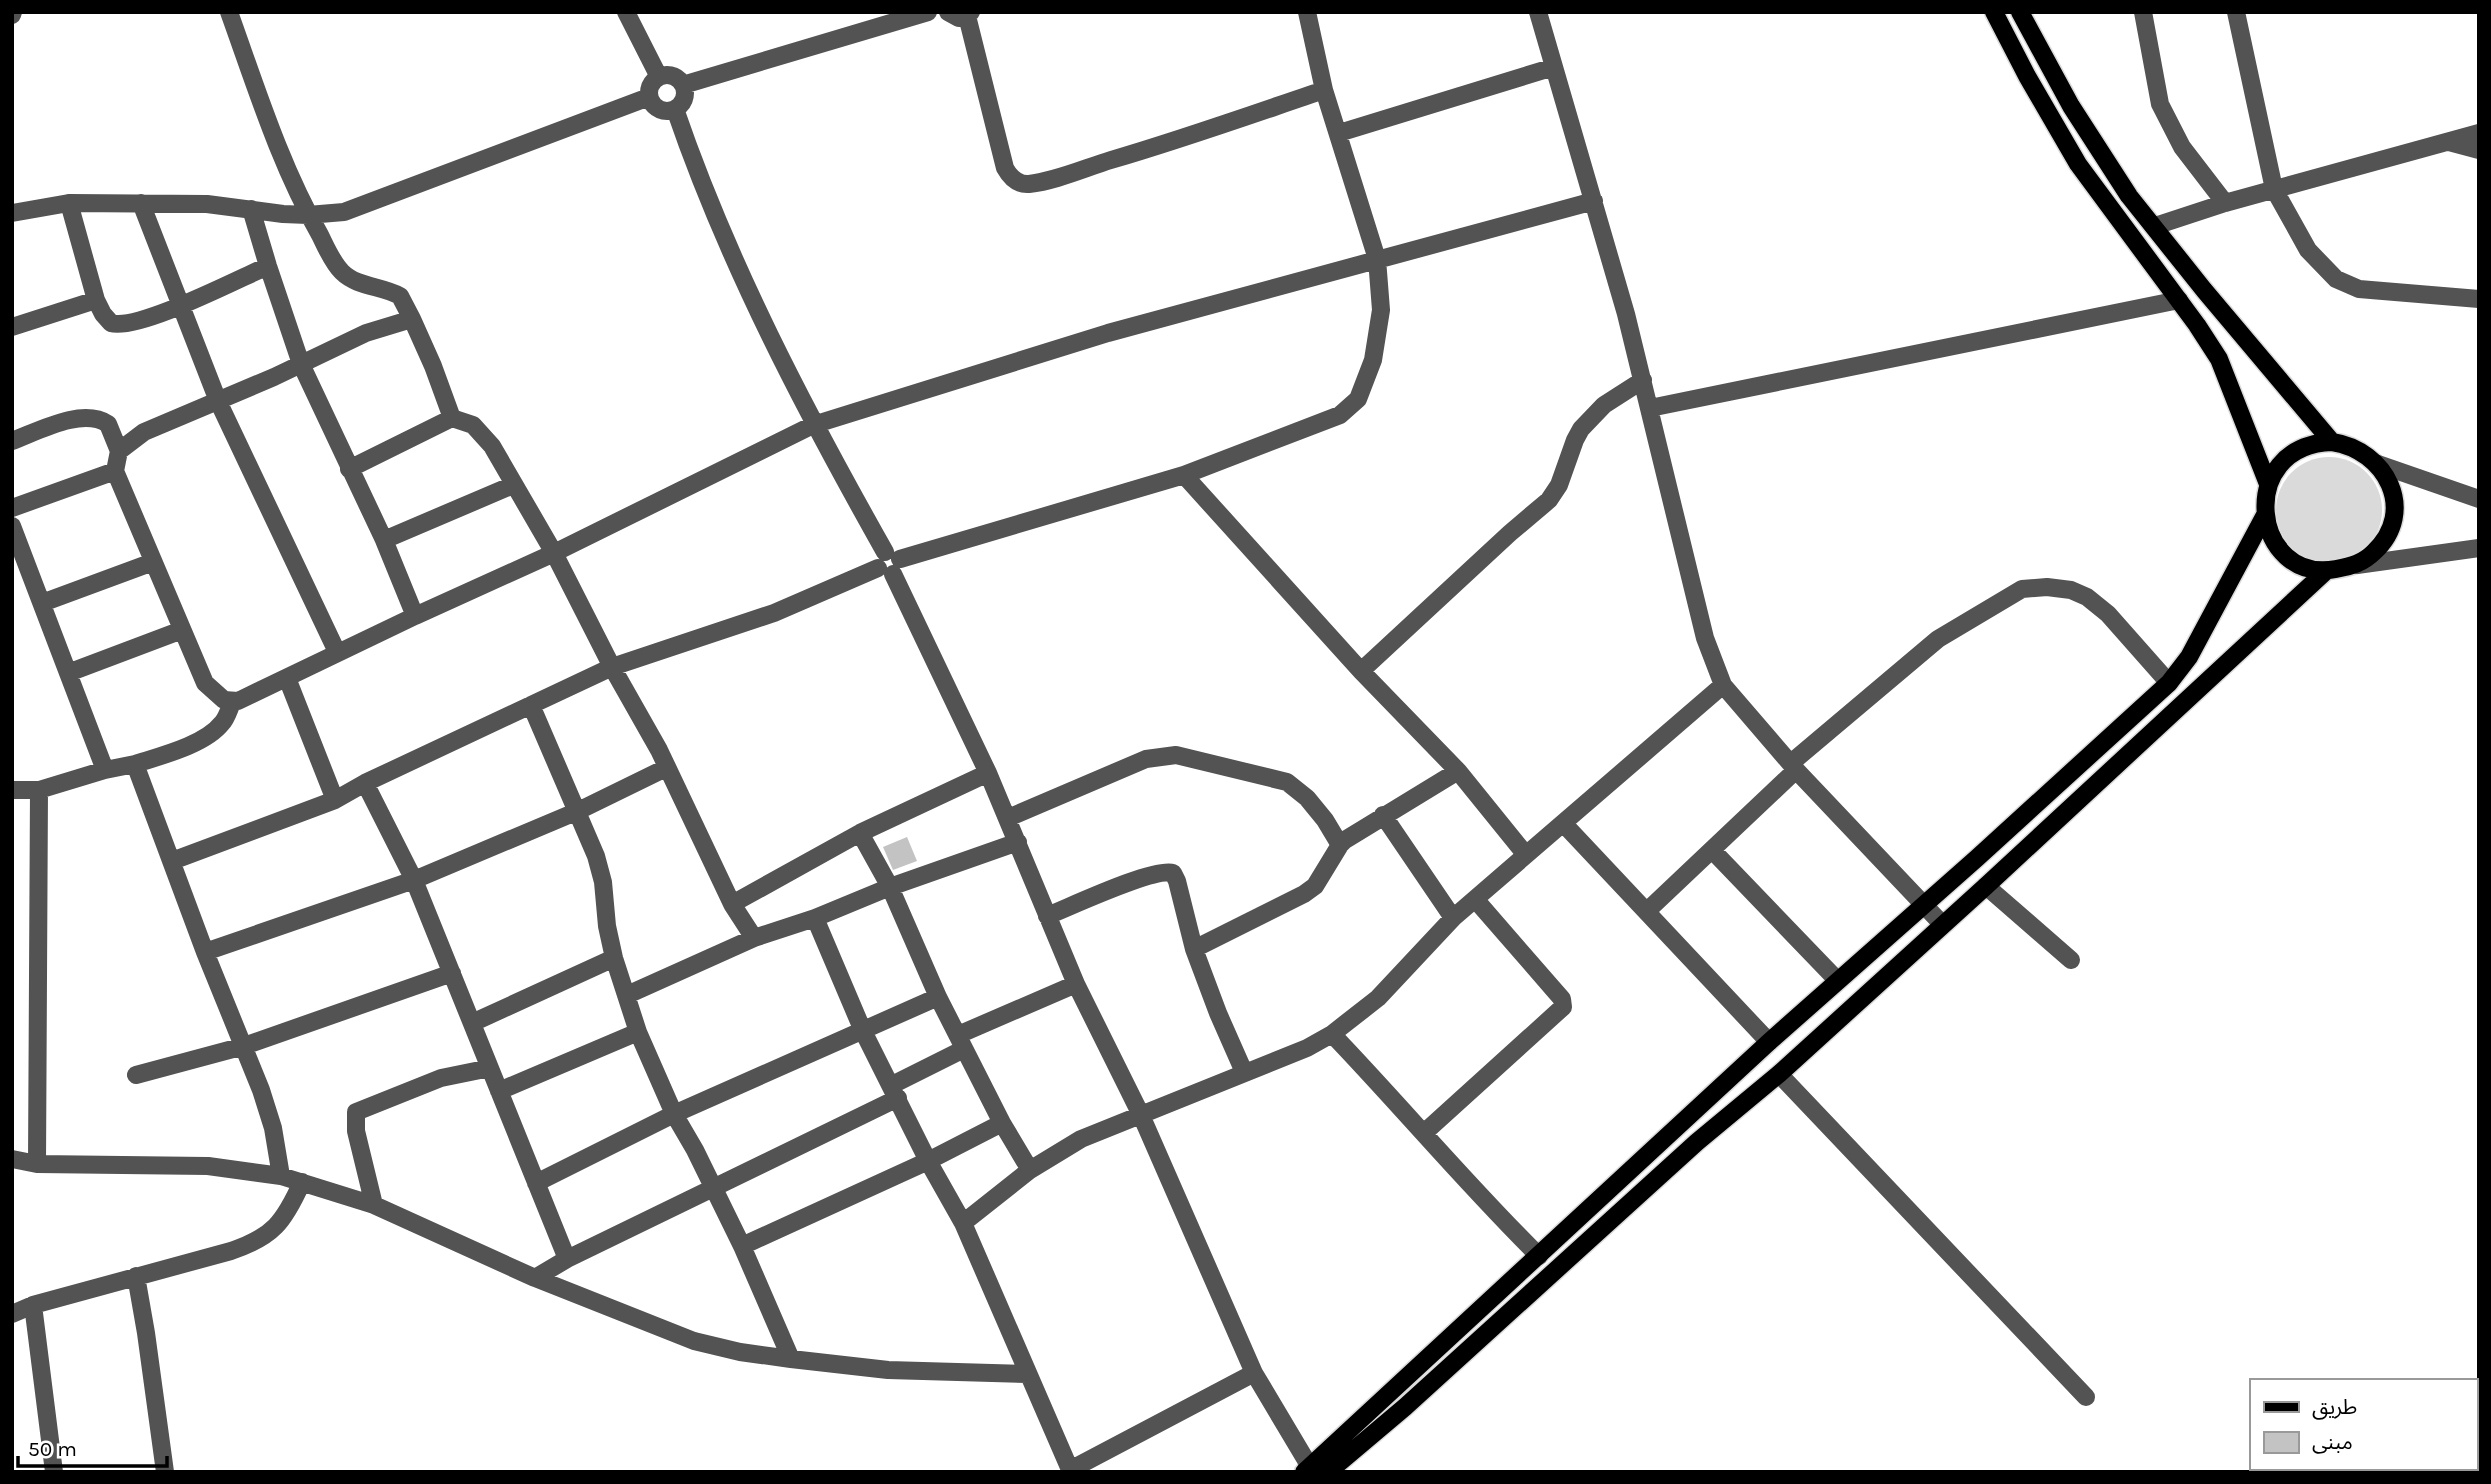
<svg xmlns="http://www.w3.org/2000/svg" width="2491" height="1484" font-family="Karla,'Noto Sans Arabic',sans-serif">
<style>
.park{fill:#dadada}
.building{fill:#c3c3c3}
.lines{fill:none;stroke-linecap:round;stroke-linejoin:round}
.major-casing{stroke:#dbdbdb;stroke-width:21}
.minor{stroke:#535353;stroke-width:18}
.major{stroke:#000;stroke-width:18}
</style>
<rect width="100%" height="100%" fill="#fff"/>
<path class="park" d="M2276 510a53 53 0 1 1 106 0a53 53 0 1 1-106 0Z"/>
<path class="building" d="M 907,837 L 917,861 L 893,870 L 883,847 Z"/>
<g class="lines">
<g class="major-casing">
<path id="major" d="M 1994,12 L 2027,76 L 2078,164 L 2197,325 L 2219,359 L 2268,484
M 2020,12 L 2071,106 L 2129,196 L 2204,290 L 2332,442 C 2386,450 2418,511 2374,552 C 2363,563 2352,566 2336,569 C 2252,585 2234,445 2332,442
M 1304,1472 L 1769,1042 L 1977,858 L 2169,683 L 2189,657 L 2265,515
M 1328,1472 L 1405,1407 L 1697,1142 L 1779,1074 L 1986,886 L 2326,571"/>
</g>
<path class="minor" d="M 229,12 C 256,87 280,165 320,235 C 326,247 332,262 342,272 C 357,287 382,286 400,296 L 412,319
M 626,12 L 659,77
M 948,12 L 959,18 L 971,12
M 1538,12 L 1626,314 L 1705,638 L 1723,685 L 1796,770 L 1942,924
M 2143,12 L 2160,104 L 2182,147 L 2225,203
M 2236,12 L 2274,189 L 2308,250 L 2336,279 L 2359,289 L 2479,299
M 12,15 L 13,12
M 967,16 L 1005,168 C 1010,177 1017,185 1029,184 C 1056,181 1085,168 1111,160 C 1183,139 1253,114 1324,90
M649 93a18 18 0 1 1 36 0a18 18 0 1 1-36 0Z
M 683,85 L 928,12
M 675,109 C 728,264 805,410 885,552
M 1339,133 L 1554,67
M 2449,142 L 2479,150
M 69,203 L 96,300 L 103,314 L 111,323 C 138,331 238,279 268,266
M 141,203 L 218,401 L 337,652
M 251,209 L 268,266 L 301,364 L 384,540 L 415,616 L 554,553 L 813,425 L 1108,333 L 1594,201
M 12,213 L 69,203 L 207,204 L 283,214 L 308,215 L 344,212 L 649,97
M 2155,226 L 2225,203 L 2479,133
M 12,327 L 96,300
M 1650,408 L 2179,300
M 12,441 C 39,431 82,407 108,424 L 119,451 L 144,432 L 274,377 L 366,333 L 412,319 L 433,366 L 452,418 L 473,425 L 492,446 L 554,553 L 612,667 L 659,750 L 732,904 L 754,938
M 119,451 L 115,471 L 205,683 L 224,700 L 238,701 L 415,616
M 2378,464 L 2479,499
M 349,469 L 452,418
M 1184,475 L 1340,415 L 1358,399 L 1373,360 L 1381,310 L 1377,259 L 1324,90 L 1307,12
M 12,508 L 115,471
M 12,526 L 105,770 L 39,790 L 37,1164
M 384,540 L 513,485
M 900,559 L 1184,475 L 1361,671 L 1458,771 L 1526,855
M 2357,565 L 2479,548
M 893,574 L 988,773 L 1076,984 L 1141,1115 L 1254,1373 L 1313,1472
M 42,603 L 153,562
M 1361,671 L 1510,533 L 1549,500 L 1559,485 L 1575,440 L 1581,429 L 1604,405 L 1643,380
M 68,673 L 182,630
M 287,678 L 335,800
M 531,705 L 596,856 L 603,882 L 607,926 L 614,958 L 638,1032 L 674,1114 L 695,1150 L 742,1246 L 791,1359 L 888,1370 L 1027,1374
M 1791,763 L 1938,639 L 2022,589 L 2047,587 L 2071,590 L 2087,597 L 2108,614 L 2169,683
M 135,764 C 160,756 205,745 222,723 C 227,718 229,709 232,703
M 105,770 L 135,764 L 205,952 L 261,1090 L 273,1128 L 281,1176
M 365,783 L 414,880 L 567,1259 L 535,1278
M 12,790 L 39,790
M 1383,815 L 1453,918
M 1008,818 L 1146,759 L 1176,755 L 1287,782 L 1307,798 L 1325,820 L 1340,845
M 1563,823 L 1769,1042
M 860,833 L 890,887 L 938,997 L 1002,1123 L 1030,1170
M 1712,850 L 1837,980
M 172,861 L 335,800 L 365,783 L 612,667 L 774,613 L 878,568
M 1986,886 L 2071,960
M 732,904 L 860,833 L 988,773
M 1647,911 L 1796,770
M 1047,916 C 1070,907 1154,867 1173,873 L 1177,881 L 1194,949 L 1218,1013 L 1244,1072
M 815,918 L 863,1031 L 928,1161 L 963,1223 L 1071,1472
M 1194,949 L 1304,894 L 1315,886 L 1340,845 L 1345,840 L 1458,771
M 205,952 L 414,880 L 578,811 L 666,768
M 627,995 L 754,938 L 815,918 L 890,887 L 1018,842
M 472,1023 L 614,958
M 1332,1034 C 1402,1107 1467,1185 1539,1256
M 958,1035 L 1076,984
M 1779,1074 L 2086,1397
M 136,1075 L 244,1046 L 452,973
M 892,1085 L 964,1049
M 499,1091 L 638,1032
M 1425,1132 L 1563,1007 L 1562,999 L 1555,991 L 1475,899
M 12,1159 L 37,1164 L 208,1166 L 281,1176 L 374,1205 L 535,1278 L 694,1341 L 740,1352 L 791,1359
M 536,1183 L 674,1114 L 938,997
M 374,1205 L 356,1131 L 356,1112 L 441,1078 L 490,1068
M 963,1223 L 1030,1170 L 1081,1139 L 1307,1048 L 1332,1034 L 1378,998 L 1453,918 L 1723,685
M 742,1246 L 928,1161 L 1002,1123
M 567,1259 L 898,1098
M 136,1276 L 146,1333 L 165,1472
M 33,1305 L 54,1472
M 12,1314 L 33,1305 L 231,1251 C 273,1237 284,1222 302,1182
M 1070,1470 L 1254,1373"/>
<use href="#major" class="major"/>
</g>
<rect width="2491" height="1484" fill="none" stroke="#000000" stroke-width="28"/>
<rect x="2250" y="1379" width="228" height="91" fill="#ffffff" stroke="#999999" stroke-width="2"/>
<rect x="2264" y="1402" width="35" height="10" fill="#000000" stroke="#999999" stroke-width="2"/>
<text x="2312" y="1414" font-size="21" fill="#000000">طريق</text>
<rect x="2264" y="1432" width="35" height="21" fill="#c3c3c3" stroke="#999999" stroke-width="2"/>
<text x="2312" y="1449" font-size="21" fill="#000000">مبنى</text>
<path d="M18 1456v10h149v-10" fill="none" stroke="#000000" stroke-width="3.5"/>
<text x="28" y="1456" font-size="21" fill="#000000" stroke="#ffffff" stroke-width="5" paint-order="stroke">50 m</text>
</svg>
